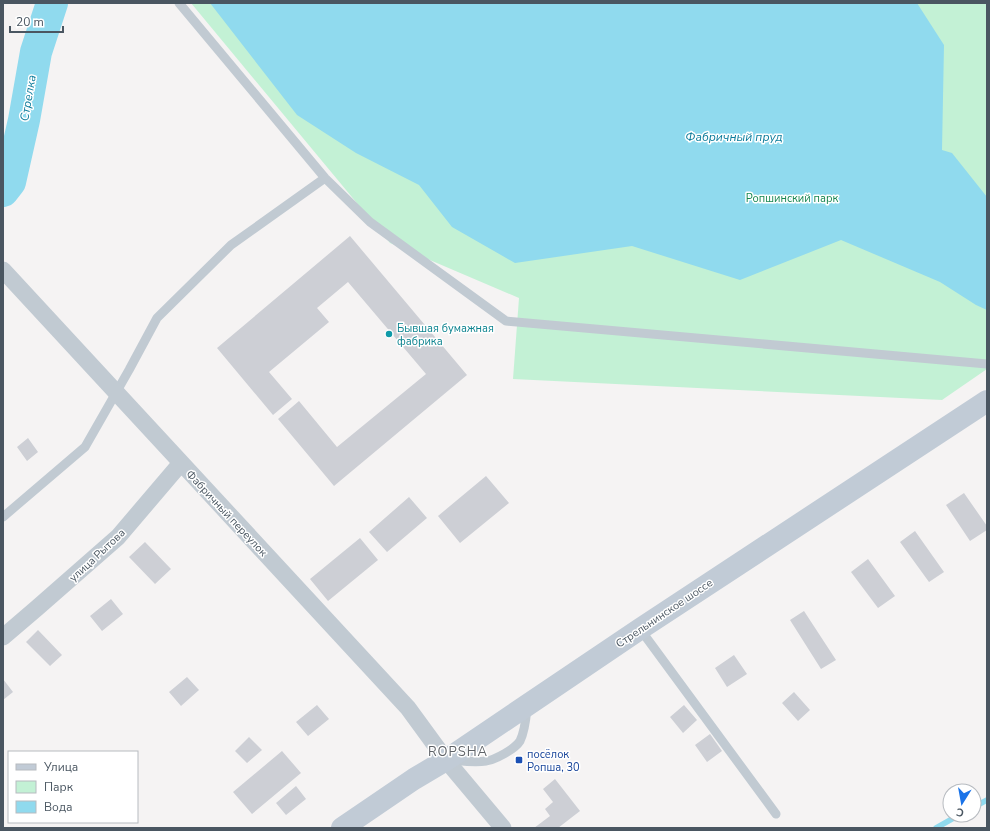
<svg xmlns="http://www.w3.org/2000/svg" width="990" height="831" font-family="'Nunito Sans',sans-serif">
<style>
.green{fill:#c3f1d5}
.water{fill:#90daee}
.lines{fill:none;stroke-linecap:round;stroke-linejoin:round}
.stream{stroke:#90daee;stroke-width:5.5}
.river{stroke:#90daee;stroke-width:32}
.building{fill:#cdcfd5}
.lane{stroke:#c1cad2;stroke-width:9}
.street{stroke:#c1cad2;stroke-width:17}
.secondary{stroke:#c1cbd6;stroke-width:22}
.culture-dot{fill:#0f9aa8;stroke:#fff;stroke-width:1.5}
.transit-dot{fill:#1a4fb4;stroke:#fff;stroke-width:1.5}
.labels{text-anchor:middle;stroke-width:3;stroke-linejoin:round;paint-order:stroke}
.park-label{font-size:11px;fill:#17864f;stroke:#fff}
.culture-label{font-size:11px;fill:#0d838f;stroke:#fff;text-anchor:start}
.street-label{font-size:11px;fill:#4a5661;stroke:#fff}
.transit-label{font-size:11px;fill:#164399;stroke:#fff;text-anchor:start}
.water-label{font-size:12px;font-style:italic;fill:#0c7c9b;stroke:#fff}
.quarter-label{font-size:13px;letter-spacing:1px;fill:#5f6368;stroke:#fff}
</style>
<rect width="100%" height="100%" fill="#f5f3f3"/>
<path class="green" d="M 191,3 L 987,3 L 987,369 L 942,400 L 513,379 L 519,298 L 390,243 Z"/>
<path class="water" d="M 210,3 L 917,3 L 944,45 L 942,150 L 952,153 L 987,197 L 987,310 L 976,305 L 940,282 L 841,240 L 740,280 L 632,246 L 515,263 L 452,227 L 419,185 L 356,153 L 297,115 Z"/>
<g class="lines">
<path class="stream" d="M 974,807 L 987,800
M 936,828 L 959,815"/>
<path class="river" d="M 3,191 L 10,182 L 24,120 L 36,52 L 52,3"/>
</g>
<path class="building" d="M 350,236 L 467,375 L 334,486 L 278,419 L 299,401 L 337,447 L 426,374 L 348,282 L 317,308 L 329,322 L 269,372 L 292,399 L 273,415 L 217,348 Z
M 28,438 L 38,452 L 27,461 L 17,447 Z
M 486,476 L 509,503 L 460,543 L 438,516 Z
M 964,493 L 987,526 L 987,530 L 970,541 L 946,505 Z
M 409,497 L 427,518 L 387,552 L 369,532 Z
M 915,531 L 944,572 L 929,582 L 900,542 Z
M 360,538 L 378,560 L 328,601 L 310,579 Z
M 145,542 L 171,569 L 155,584 L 129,557 Z
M 868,559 L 895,596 L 878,608 L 851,572 Z
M 111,599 L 123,614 L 102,631 L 90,616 Z
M 804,611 L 836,660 L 821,669 L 790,620 Z
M 38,630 L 62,655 L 50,666 L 26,642 Z
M 734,655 L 747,674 L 727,687 L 715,668 Z
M 187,677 L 199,690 L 181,706 L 169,692 Z
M 3,679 L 13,692 L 3,700 Z
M 794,692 L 810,710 L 798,721 L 782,703 Z
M 317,705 L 329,719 L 308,736 L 296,722 Z
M 684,705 L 697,720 L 683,733 L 670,717 Z
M 710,734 L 722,751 L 707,762 L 695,745 Z
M 249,737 L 262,750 L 247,763 L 235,751 Z
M 282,751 L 301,773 L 252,814 L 233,792 Z
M 555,779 L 580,811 L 558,828 L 534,828 L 550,816 L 545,809 L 553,802 L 543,789 Z
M 296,786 L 306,799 L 286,815 L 276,803 Z"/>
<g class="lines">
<path class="lane" d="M 179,3 L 325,178 L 370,222 L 506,321 L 987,364
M 3,517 L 85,447 L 129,370 L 157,318 L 231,245 L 325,178
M 640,629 L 776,814
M 451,760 C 462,761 475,763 486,761 C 495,760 515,749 520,741 C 525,731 526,719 527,708"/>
<path class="street" d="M 3,270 L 408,708 L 446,760 L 503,828
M 3,637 L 37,608 L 118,537 L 181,463"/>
<path class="secondary" d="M 342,828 L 414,779 L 446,760 L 640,629 L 987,401"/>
</g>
<circle class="culture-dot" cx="389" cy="334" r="4"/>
<rect class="transit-dot" x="515" y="756" width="8" height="8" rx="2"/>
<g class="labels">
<g class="park-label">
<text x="792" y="202">Ропшинский парк</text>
</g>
<g class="culture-label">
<text x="397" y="332">Бывшая бумажная<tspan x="397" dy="13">фабрика</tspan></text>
</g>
<g class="street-label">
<text transform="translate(227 513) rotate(47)" y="4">Фабричный переулок</text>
<text transform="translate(97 555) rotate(-43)" y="4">улица Рытова</text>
<text transform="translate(664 613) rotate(-34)" y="4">Стрельнинское шоссе</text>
</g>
<g class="transit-label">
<text x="527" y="758">посёлок<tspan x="527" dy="13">Ропша, 30</tspan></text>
</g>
<g class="water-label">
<text transform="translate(28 98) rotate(-80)" y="4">Стрелка</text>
<text x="734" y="141">Фабричный пруд</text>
</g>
<g class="quarter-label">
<text x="458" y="756">ROPSHA</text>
</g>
</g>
<rect width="990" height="831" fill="none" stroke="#4a5661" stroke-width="8"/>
<rect x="8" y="751" width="130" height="72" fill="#ffffff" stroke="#b7bbc0"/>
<rect x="16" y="764" width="20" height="6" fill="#c1cbd6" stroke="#b7bbc0"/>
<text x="44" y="771" font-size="12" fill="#4a5661">Улица</text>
<rect x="16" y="781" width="20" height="12" fill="#c3f1d5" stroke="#b7bbc0"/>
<text x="44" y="791" font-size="12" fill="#4a5661">Парк</text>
<rect x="16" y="801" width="20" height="12" fill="#90daee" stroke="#b7bbc0"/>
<text x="44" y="811" font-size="12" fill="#4a5661">Вода</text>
<g transform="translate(962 803) rotate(191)"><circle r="19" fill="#ffffff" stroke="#b7bbc0"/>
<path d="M0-3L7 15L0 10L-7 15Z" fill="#1a73e8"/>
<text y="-6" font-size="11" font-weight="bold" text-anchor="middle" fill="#4a5661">С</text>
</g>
<path d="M10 26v6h53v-6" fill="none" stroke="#4a5661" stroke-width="2"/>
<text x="16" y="26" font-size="12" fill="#4a5661" stroke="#ffffff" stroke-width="3" paint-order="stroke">20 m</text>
</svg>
